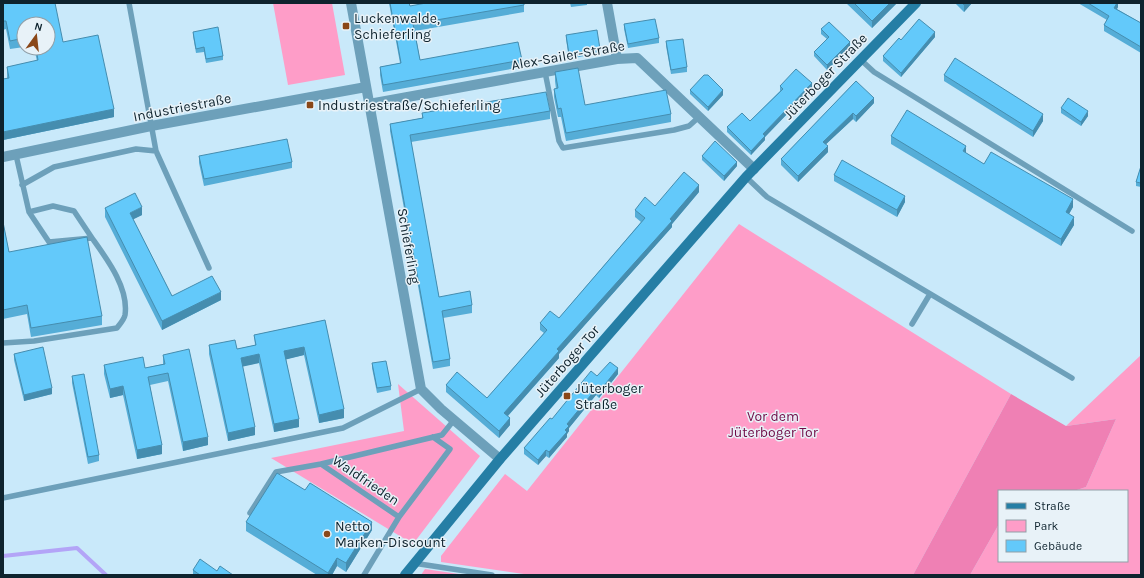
<svg xmlns="http://www.w3.org/2000/svg" width="1144" height="578" font-family="Karla,sans-serif">
<style>
.green{fill:#fe9dc8}
.forest{fill:#ef80b4}
.lines{fill:none;stroke-linecap:round;stroke-linejoin:round}
.stream{stroke:#b3a4f7;stroke-width:4}
.service{stroke:#6da0ba;stroke-width:5.5}
.minor{stroke:#6da0ba;stroke-width:10}
.secondary{stroke:#257ea5;stroke-width:10}
.wall{fill:#55add7}
.shaded-wall{fill:#458daf}
.building{fill:#63c9fa;stroke:#458daf}
.poi-dot{fill:#8a4718;stroke:#e8f2f8;stroke-width:1.5}
.labels{text-anchor:middle;stroke-width:3;stroke-linejoin:round;paint-order:stroke}
.poi-label{font-size:14px;fill:#0e232e;stroke:#e8f2f8;text-anchor:start}
.street-label{font-size:14px;fill:#0e232e;stroke:#e8f2f8}
.park-label{font-size:14px;fill:#700a46;stroke:#e8f2f8}
</style>
<rect width="100%" height="100%" fill="#c9e9fa"/>
<path class="green" d="M 273,3 L 332,3 L 345,75 L 288,85 Z
M 739,224 L 1011,394 L 913,575 L 531,575 L 441,562 L 441,556 L 505,474 L 527,491 Z
M 1141,355 L 1141,575 L 970,575 L 999,524 L 999,561 L 1127,561 L 1127,491 L 1074,491 L 1086,487 L 1116,419 L 1066,426 Z
M 398,384 L 480,456 L 413,544 L 271,458 L 404,431 Z
M 425,569 L 465,575 L 421,575 Z"/>
<path class="forest" d="M 1011,394 L 1066,426 L 1116,419 L 1086,487 L 1074,491 L 999,491 L 999,524 L 970,575 L 913,575 Z"/>
<g class="lines">
<path class="stream" d="M 3,556 L 77,548 L 106,575"/>
<path class="service" d="M 861,60 L 874,72 L 1132,231
M 545,72 L 559,141 L 563,148 L 674,130 L 689,126 L 699,117
M 156,151 L 209,268
M 746,177 L 767,197 L 1072,378
M 22,185 L 54,167 L 136,149 L 156,151 L 129,3
M 29,212 L 53,206 L 74,211 L 92,238
M 912,324 L 930,294
M 3,343 L 34,341 L 117,328 C 119,325 124,320 125,315 C 129,288 107,259 92,238 L 49,242 L 29,212 L 16,155
M 3,498 L 343,428 L 421,389
M 250,513 L 276,472 L 321,464
M 399,517 L 450,449 L 433,437
M 413,563 L 492,575
M 364,575 L 399,517 L 321,464 L 442,435 L 454,420"/>
<path class="minor" d="M 351,3 L 421,389 L 441,409 L 500,459
M 607,3 L 617,59
M 369,104 L 617,59 L 637,58 L 754,169
M 3,157 L 151,126 L 366,87"/>
<path class="secondary" d="M 405,575 L 500,459 L 746,177 L 916,3"/>
</g>
<path class="wall" d="M 3,3 L 63,42 L 114,117 L 3,140 L 3,79 L 7,79 L 7,67 L 37,61 L 34,48 L 48,48 L 24,24 L 24,47 L 10,49 L 6,29 L 3,30 Z
M 389,3 L 409,3 L 410,6 L 524,5 L 524,12 L 415,31 L 420,60 L 522,60 L 522,67 L 383,92 L 380,75 L 380,67 L 400,63 Z
M 570,3 L 587,3 L 587,5 L 571,7 Z
M 846,3 L 897,3 L 872,28 Z
M 955,3 L 972,3 L 964,12 Z
M 1078,3 L 1118,3 L 1118,7 L 1117,9 L 1141,23 L 1141,53 L 1104,31 L 1104,25 L 1107,20 Z
M 624,24 L 659,38 L 659,43 L 628,48 L 624,29 Z
M 821,29 L 850,47 L 827,70 L 814,56 L 814,52 L 827,39 L 821,34 Z
M 193,32 L 223,56 L 223,60 L 206,63 L 204,52 L 196,53 L 193,36 Z
M 566,35 L 600,49 L 600,53 L 569,59 L 566,39 Z
M 935,37 L 901,77 L 883,61 L 883,56 L 901,40 Z
M 666,41 L 687,67 L 687,72 L 671,74 L 666,46 Z
M 555,72 L 585,105 L 671,114 L 671,122 L 566,141 L 561,117 L 558,117 L 554,97 L 554,89 L 556,89 L 555,81 Z
M 944,75 L 1043,121 L 1033,137 L 944,81 Z
M 856,81 L 874,103 L 856,122 L 853,119 L 826,144 L 828,152 L 798,182 L 781,165 L 781,159 Z
M 780,86 L 812,88 L 765,137 L 765,140 L 751,155 L 727,132 L 727,127 L 750,121 L 780,91 Z
M 690,90 L 723,95 L 708,111 L 690,94 Z
M 1061,108 L 1088,116 L 1081,126 L 1061,113 Z
M 550,111 L 550,119 L 411,142 L 439,297 L 472,305 L 472,313 L 443,318 L 450,359 L 450,366 L 433,369 L 390,131 L 390,124 L 422,118 L 422,113 Z
M 891,136 L 966,153 L 984,164 L 1073,207 L 1069,214 L 1074,225 L 1061,246 L 891,144 Z
M 199,156 L 292,162 L 292,168 L 204,186 L 199,163 Z
M 702,156 L 737,166 L 724,181 L 702,160 Z
M 1141,166 L 1141,187 L 1136,186 L 1136,182 Z
M 834,175 L 905,202 L 897,217 L 834,181 Z
M 699,192 L 672,224 L 672,227 L 559,354 L 559,358 L 508,416 L 510,425 L 499,438 L 446,392 L 446,385 L 487,398 L 544,333 L 540,330 L 540,323 L 559,318 L 641,222 L 635,217 L 635,210 L 655,206 Z
M 105,208 L 142,215 L 133,219 L 172,296 L 221,300 L 162,330 L 105,217 Z
M 3,222 L 9,252 L 102,316 L 102,325 L 31,337 L 27,314 L 3,319 Z
M 325,320 L 344,418 L 319,423 L 304,355 L 286,359 L 299,427 L 274,432 L 259,363 L 242,366 L 255,435 L 228,441 L 209,354 L 209,345 L 237,349 L 255,345 L 254,335 Z
M 14,354 L 52,394 L 24,401 L 14,360 Z
M 163,355 L 208,445 L 183,451 L 168,381 L 150,385 L 162,454 L 137,459 L 123,395 L 110,398 L 104,374 L 104,365 L 145,368 L 163,364 Z
M 372,363 L 391,386 L 391,390 L 377,393 L 372,368 Z
M 618,374 L 599,398 L 596,395 L 569,428 L 569,431 L 567,434 L 567,437 L 549,458 L 546,456 L 538,465 L 524,454 L 524,448 L 597,376 Z
M 72,376 L 99,455 L 99,461 L 88,464 L 72,383 Z
M 305,490 L 372,530 L 346,572 L 337,566 L 332,575 L 317,575 L 246,531 L 246,522 Z
M 193,570 L 217,571 L 233,575 L 194,575 L 193,574 Z"/>
<path class="shaded-wall" d="M 890,3 L 897,3 L 872,28 L 872,21 Z
M 966,3 L 972,3 L 964,12 L 964,5 Z
M 1117,3 L 1118,3 L 1118,7 L 1114,14 L 1114,8 Z
M 935,32 L 935,37 L 901,77 L 901,73 Z
M 850,42 L 850,47 L 827,70 L 827,65 Z
M 812,83 L 812,88 L 765,137 L 765,140 L 751,155 L 751,151 L 763,134 Z
M 723,90 L 723,95 L 708,111 L 708,107 Z
M 874,98 L 874,103 L 856,122 L 856,116 Z
M 114,109 L 114,117 L 3,140 L 3,132 Z
M 1088,111 L 1088,116 L 1081,126 L 1081,122 Z
M 853,113 L 853,119 L 823,147 L 823,142 Z
M 1043,114 L 1043,121 L 1033,137 L 1033,131 Z
M 828,146 L 828,152 L 798,182 L 798,176 Z
M 966,146 L 966,153 L 963,151 Z
M 737,162 L 737,166 L 724,181 L 724,176 Z
M 699,185 L 699,192 L 672,224 L 672,227 L 559,354 L 559,358 L 504,420 L 504,413 L 557,349 Z
M 905,196 L 905,202 L 897,217 L 897,210 Z
M 1073,199 L 1073,207 L 1066,219 L 1066,212 Z
M 142,207 L 142,215 L 130,221 L 130,213 Z
M 1074,217 L 1074,225 L 1061,246 L 1061,239 Z
M 221,292 L 221,300 L 162,330 L 162,321 Z
M 304,347 L 304,355 L 284,360 L 284,351 Z
M 259,354 L 259,363 L 241,367 L 241,358 Z
M 618,368 L 618,374 L 599,398 L 599,392 Z
M 123,386 L 123,395 L 110,398 L 110,389 Z
M 52,388 L 52,394 L 24,401 L 24,395 Z
M 596,389 L 596,395 L 569,428 L 569,431 L 567,434 L 567,437 L 549,458 L 549,452 L 565,430 L 567,424 Z
M 344,409 L 344,418 L 319,423 L 319,415 Z
M 510,418 L 510,425 L 499,438 L 499,431 Z
M 299,419 L 299,427 L 274,432 L 274,424 Z
M 255,427 L 255,435 L 228,441 L 228,433 Z
M 208,437 L 208,445 L 183,451 L 183,442 Z
M 162,445 L 162,454 L 137,459 L 137,450 Z
M 546,450 L 546,456 L 538,465 L 538,460 Z
M 372,522 L 372,530 L 346,572 L 346,563 Z
M 337,558 L 337,566 L 332,575 L 328,575 L 328,573 Z"/>
<path class="building" d="M 3,3 L 55,3 L 63,42 L 98,35 L 114,109 L 3,132 L 3,79 L 9,78 L 7,67 L 38,60 L 36,48 L 48,48 L 48,24 L 24,24 L 24,38 L 10,41 L 6,21 L 3,21 Z
M 390,3 L 409,3 L 410,6 L 426,3 L 524,3 L 524,5 L 413,24 L 420,60 L 518,42 L 522,60 L 383,85 L 380,67 L 401,63 Z
M 854,3 L 890,3 L 872,21 Z
M 962,3 L 966,3 L 964,5 Z
M 1088,3 L 1117,3 L 1114,8 L 1141,23 L 1141,47 L 1104,25 L 1109,16 Z
M 655,19 L 659,38 L 628,44 L 624,24 Z
M 919,19 L 935,32 L 901,73 L 883,56 L 899,38 L 901,40 Z
M 829,22 L 850,42 L 827,65 L 814,52 L 829,37 L 821,29 Z
M 218,27 L 223,56 L 206,59 L 204,47 L 196,49 L 193,32 Z
M 597,30 L 600,49 L 569,54 L 566,35 Z
M 683,39 L 687,67 L 671,70 L 666,41 Z
M 955,58 L 1043,114 L 1033,131 L 944,75 Z
M 578,68 L 585,105 L 666,90 L 671,114 L 566,133 L 561,108 L 558,109 L 554,89 L 558,88 L 555,72 Z
M 796,69 L 812,83 L 763,134 L 765,136 L 751,151 L 727,127 L 742,113 L 750,121 L 783,89 L 780,86 Z
M 704,75 L 708,75 L 723,90 L 708,107 L 690,90 Z
M 856,81 L 874,98 L 856,116 L 853,113 L 823,142 L 828,146 L 798,176 L 781,159 Z
M 546,92 L 550,111 L 410,135 L 439,297 L 470,291 L 472,305 L 442,311 L 450,359 L 433,362 L 390,124 L 423,118 L 422,113 Z
M 1068,98 L 1088,111 L 1081,122 L 1061,108 Z
M 907,110 L 966,146 L 963,151 L 984,164 L 991,152 L 1073,199 L 1066,212 L 1074,217 L 1061,239 L 891,136 Z
M 287,139 L 292,162 L 204,179 L 199,156 Z
M 715,141 L 737,162 L 724,176 L 702,156 Z
M 842,160 L 905,196 L 897,210 L 834,175 Z
M 1141,166 L 1141,183 L 1136,182 Z
M 684,172 L 699,185 L 670,219 L 672,221 L 557,349 L 559,351 L 504,413 L 510,418 L 499,431 L 446,385 L 457,372 L 487,398 L 547,330 L 540,323 L 550,311 L 559,318 L 645,218 L 635,210 L 645,197 L 655,206 Z
M 135,193 L 142,207 L 130,213 L 172,296 L 212,276 L 221,292 L 162,321 L 105,208 Z
M 3,222 L 9,252 L 87,237 L 102,316 L 31,328 L 27,305 L 3,310 Z
M 325,320 L 344,409 L 319,415 L 304,347 L 284,351 L 299,419 L 274,424 L 259,354 L 241,358 L 255,427 L 228,433 L 209,345 L 235,340 L 237,349 L 256,345 L 254,335 Z
M 43,347 L 52,388 L 24,395 L 14,354 Z
M 189,349 L 208,437 L 183,442 L 168,373 L 148,377 L 162,445 L 137,450 L 123,386 L 110,389 L 104,365 L 143,357 L 145,368 L 165,364 L 163,355 Z
M 386,361 L 391,386 L 377,388 L 372,363 Z
M 610,362 L 618,368 L 599,392 L 596,389 L 567,424 L 569,426 L 565,430 L 567,432 L 549,452 L 546,450 L 538,460 L 524,448 L 550,418 L 552,419 L 591,371 L 597,376 Z
M 84,374 L 99,455 L 88,457 L 72,376 Z
M 277,473 L 305,490 L 310,483 L 372,522 L 346,563 L 337,558 L 328,573 L 246,522 Z
M 200,559 L 217,571 L 220,566 L 233,575 L 200,575 L 193,570 Z"/>
<g class="poi-dot">
<rect x="342" y="22" width="8" height="8" rx="2"/>
<rect x="306" y="101" width="8" height="8" rx="2"/>
<rect x="563" y="392" width="8" height="8" rx="2"/>
<circle cx="327" cy="534" r="4"/>
</g>
<g class="labels">
<g class="poi-label">
<text x="354" y="23">Luckenwalde,<tspan x="354" dy="16">Schieferling</tspan></text>
<text x="318" y="110">Industriestraße/Schieferling</text>
<text x="575" y="393">Jüterboger<tspan x="575" dy="16">Straße</tspan></text>
<text x="335" y="531">Netto<tspan x="335" dy="16">Marken-Discount</tspan></text>
</g>
<g class="street-label">
<text transform="translate(568 55) rotate(-10)" y="5">Alex-Sailer-Straße</text>
<text transform="translate(825 76) rotate(-46)" y="5">Jüterboger Straße</text>
<text transform="translate(182 107) rotate(-11)" y="5">Industriestraße</text>
<text transform="translate(409 246) rotate(80)" y="5">Schieferling</text>
<text transform="translate(567 361) rotate(-49)" y="5">Jüterboger Tor</text>
<text transform="translate(366 480) rotate(34)" y="5">Waldfrieden</text>
</g>
<g class="park-label">
<text x="773" y="421">Vor dem<tspan x="773" dy="16">Jüterboger Tor</tspan></text>
</g>
</g>
<rect width="1144" height="578" fill="none" stroke="#0e232e" stroke-width="8"/>
<rect x="998" y="490" width="130" height="72" fill="#e8f2f8" stroke="#919fa7"/>
<rect x="1006" y="503" width="20" height="6" fill="#257ea5" stroke="#919fa7"/>
<text x="1034" y="510" font-size="12" fill="#0e232e">Straße</text>
<rect x="1006" y="520" width="20" height="12" fill="#fe9dc8" stroke="#919fa7"/>
<text x="1034" y="530" font-size="12" fill="#0e232e">Park</text>
<rect x="1006" y="540" width="20" height="12" fill="#63c9fa" stroke="#919fa7"/>
<text x="1034" y="550" font-size="12" fill="#0e232e">Gebäude</text>
<g transform="translate(36 36) rotate(15)"><circle r="19" fill="#e8f2f8" stroke="#919fa7"/>
<path d="M0-3L7 15L0 10L-7 15Z" fill="#8a4718"/>
<text y="-6" font-size="11" font-weight="bold" text-anchor="middle" fill="#0e232e">N</text>
</g>
</svg>
